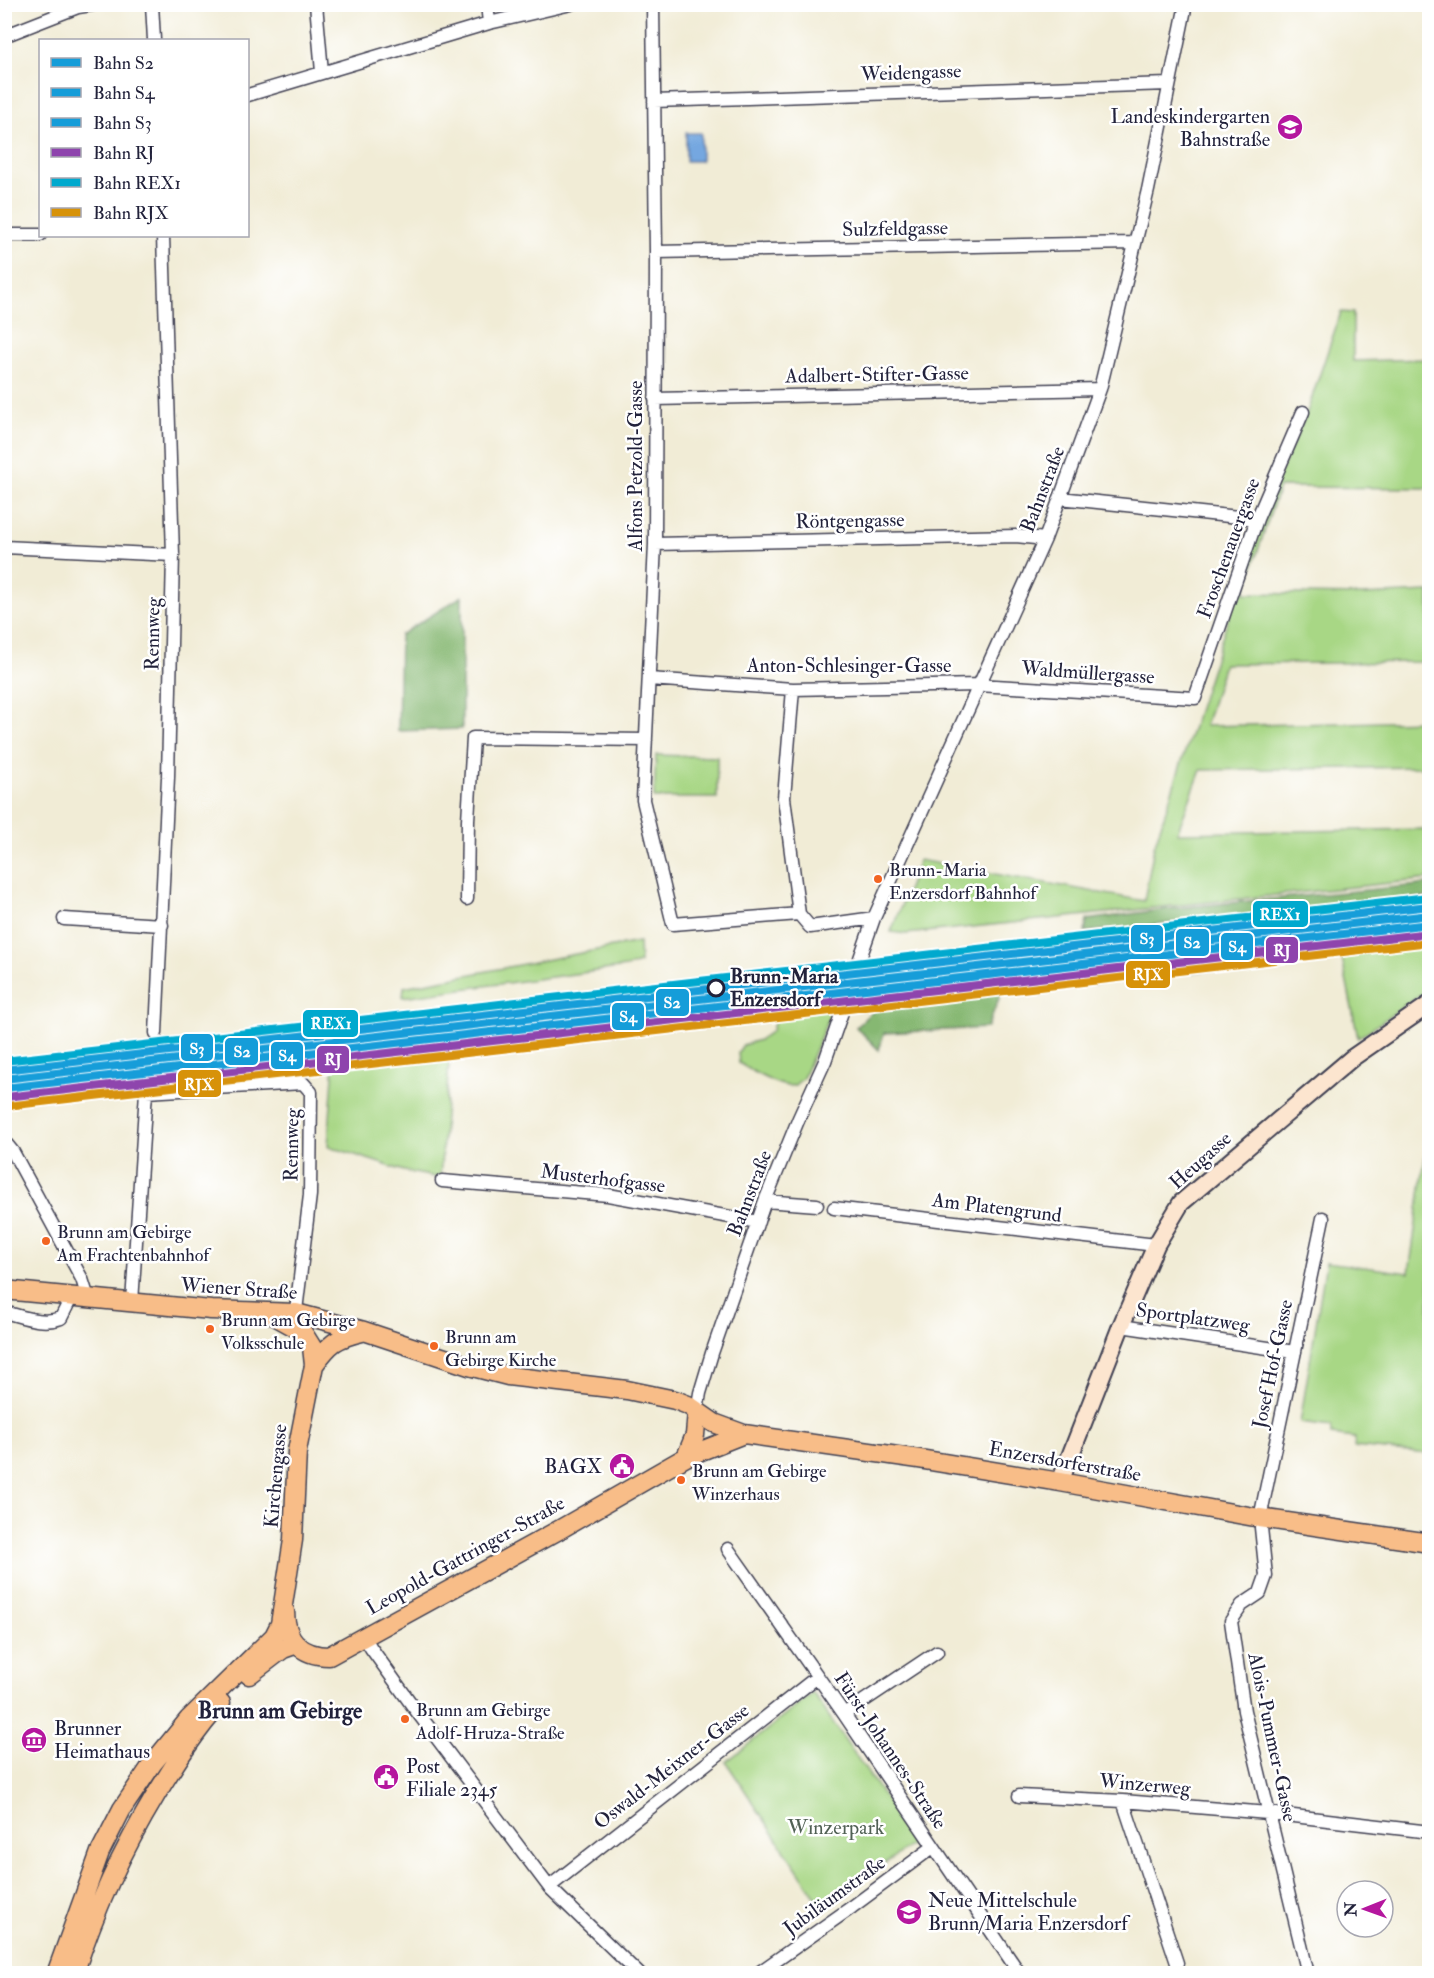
<svg xmlns="http://www.w3.org/2000/svg" width="1434" height="1978" font-family="'IM FELL Double Pica',serif">
<style>
.green{fill:#a8d785;stroke:#657c60;stroke-width:1.5}
.forest{fill:#86b872;stroke:#546d56;stroke-width:1.5}
.water{fill:#74a7e0;stroke:#4b648e;stroke-width:1.5}
.lines{fill:none;stroke-linecap:round;stroke-linejoin:round}
.street-tunnel{stroke:#c8c4b7;stroke-width:12;stroke-dasharray:12 6;stroke-linecap:butt}
.street-casing{stroke:#414052;stroke-width:15}
.secondary-casing{stroke:#414052;stroke-width:20}
.primary-casing{stroke:#414052;stroke-width:21}
.street{stroke:#fff;stroke-width:12}
.secondary{stroke:#fce5cf;stroke-width:16}
.primary{stroke:#f8bd88;stroke-width:18}
.rail-1-casing{stroke:#fff;stroke-width:12}
.rail-2-casing{stroke:#fff;stroke-width:12}
.rail-3-casing{stroke:#fff;stroke-width:12}
.rail-4-casing{stroke:#fff;stroke-width:12}
.rail-5-casing{stroke:#fff;stroke-width:12}
.rail-6-casing{stroke:#fff;stroke-width:12}
.rail-1{stroke:#159dd9;stroke-width:8}
.rail-2{stroke:#159dd9;stroke-width:8}
.rail-3{stroke:#159dd9;stroke-width:8}
.rail-4{stroke:#8e44ad;stroke-width:8}
.rail-5{stroke:#00a9ce;stroke-width:8}
.rail-6{stroke:#d79209;stroke-width:8}
.bus-dot{fill:#f26522;stroke:#fff;stroke-width:2}
.stop-dot{fill:#fff;stroke:#22223b;stroke-width:3}
.labels{text-anchor:middle;stroke-width:5;stroke-linejoin:round;paint-order:stroke}
.bus-label{font-size:18px;fill:#22223b;stroke:#fff;text-anchor:start}
.street-label{font-size:20px;fill:#22223b;stroke:#fff}
.poi-label{font-size:20px;fill:#22223b;stroke:#fff;text-anchor:start}
.stop-label{font-size:20px;font-weight:bold;fill:#22223b;stroke:#fff;text-anchor:start}
.park-label{font-size:20px;fill:#516155;stroke:#fff}
.quarter-label{font-size:22px;font-weight:bold;fill:#22223b;stroke:#fff}
.line-badge{stroke:#fff;stroke-width:2}
.badge-label{font-size:16px;text-anchor:middle;font-weight:bold;fill:#fff}
</style>
<rect width="100%" height="100%" fill="#fff"/>
<filter id="ink" filterUnits="userSpaceOnUse"><feTurbulence type="fractalNoise" baseFrequency=".0167" numOctaves="2"/><feDisplacementMap in="SourceGraphic" scale="12" xChannelSelector="R" yChannelSelector="G"/><feConvolveMatrix kernelMatrix="1 2 1 2 8 2 1 2 1" color-interpolation-filters="sRGB"/></filter>
<filter id="wash" filterUnits="userSpaceOnUse"><feTurbulence type="fractalNoise" baseFrequency=".008" numOctaves="4" result="noise"/><feDisplacementMap in="SourceGraphic" scale="24" xChannelSelector="R" yChannelSelector="G"/><feGaussianBlur stdDeviation="1.35" result="paint"/><feColorMatrix in="noise" values="0 0 0 0 0 0 0 0 0 0 0 0 0 0 0 0 0 1.4 0 .05"/><feComposite in="paint" operator="in"/></filter>
<g filter="url(#wash)">
<rect width="100%" height="100%" fill="#f1ecd6"/>
<path class="green" d="M 1341,312 L 1353,313 L 1353,361 L 1429,359 L 1429,488 L 1279,487 L 1244,593 L 1362,595 L 1429,592 L 1429,662 L 1224,664 L 1205,726 L 1429,721 L 1429,767 L 1201,770 L 1177,833 L 1429,829 L 1429,879 L 906,934 L 891,932 L 919,860 L 1144,901 L 1154,847 L 1261,517 L 1308,409 Z
M 656,755 L 717,757 L 717,798 L 654,798 Z
M 1429,931 L 1429,989 L 1358,1038 L 1341,954 L 1354,940 Z
M 639,942 L 640,963 L 626,967 L 403,997 L 404,987 Z
M 808,1000 L 809,1007 L 834,1005 L 803,1078 C 802,1079 796,1084 795,1085 C 782,1090 750,1070 739,1063 L 738,1052 L 743,1045 L 759,1040 L 772,1031 L 777,1010 L 776,1004 Z
M 450,1052 L 440,1178 L 404,1171 L 328,1146 L 334,1062 Z
M 1427,1145 L 1430,1145 L 1429,1454 L 1354,1447 L 1355,1438 L 1331,1435 L 1331,1427 L 1300,1423 L 1326,1262 L 1409,1273 Z
M 813,1693 L 915,1842 L 823,1908 L 726,1762 Z"/>
<path class="forest" d="M 462,596 L 462,729 L 398,731 L 400,635 Z
M 1429,884 L 1429,897 L 1085,932 L 1087,920 L 1167,909 Z
M 1354,940 L 1341,954 L 1075,986 L 1002,991 L 987,1028 L 884,1033 L 879,1050 L 856,1027 L 893,991 L 989,975 L 1014,978 Z"/>
<path class="water" d="M 686,133 L 701,133 L 701,161 L 686,161 Z"/>
</g>
<g filter="url(#ink)">
<g class="lines">
<path class="street-tunnel" d="M 849,992 L 859,961"/>
<g class="street-casing">
<path id="street" d="M 152,4 L 154,40
M 316,4 L 322,72
M 487,4 L 489,23
M 653,4 L 656,252 L 655,544 L 643,800 L 673,924 L 799,914
M 4,36 L 78,7 L 97,4
M 248,95 L 489,23 L 571,4
M 654,101 L 1169,84
M 4,235 L 40,235
M 656,252 L 1135,243
M 655,399 L 1100,389
M 1060,498 L 1257,519
M 655,544 L 1016,536 L 1045,539
M 4,547 L 173,555
M 649,679 L 793,689 L 978,685 L 1195,698 L 1257,519 L 1303,412
M 793,689 L 784,798 L 799,914
M 467,899 L 468,820 L 473,738 L 646,740
M 799,914 L 810,927 L 874,918
M 64,919 L 162,925
M 859,961 L 874,918 L 1045,539 L 1100,389 L 1148,190 L 1186,4
M 156,1033 L 168,777 L 173,555 L 163,236
M 4,1141 L 13,1152 L 82,1279 L 88,1298
M 442,1181 L 608,1195 L 758,1222
M 765,1201 L 817,1205
M 834,1208 L 1156,1245
M 132,1302 L 146,1092 L 303,1083 L 311,1092 L 310,1195 L 295,1319
M 4,1312 C 24,1317 42,1325 61,1318 L 72,1296
M 1121,1326 L 1295,1352
M 697,1411 L 700,1393 L 712,1353 L 765,1201 L 799,1118 L 825,1061 L 849,992
M 728,1549 L 844,1714 L 1020,1974
M 364,1636 L 371,1648 L 412,1705 L 549,1887 L 639,1974
M 844,1714 L 937,1652
M 1019,1796 L 1123,1801 L 1268,1813 L 1430,1832
M 1123,1801 L 1177,1963
M 549,1887 L 817,1677
M 757,1974 L 852,1907 L 933,1847
M 1308,1974 L 1244,1711 L 1231,1621 L 1242,1605 L 1260,1593 L 1266,1576 L 1260,1518 L 1323,1218"/>
</g>
<g class="secondary-casing">
<path id="secondary" d="M 1060,1482 L 1121,1326 L 1156,1245 L 1181,1203 L 1352,1058 L 1430,1004"/>
</g>
<g class="primary-casing">
<path id="primary" d="M 4,1290 L 211,1310 L 296,1313 L 364,1331 L 469,1366 L 508,1376 L 627,1390 L 675,1400 L 688,1405 L 714,1423 L 744,1434 L 919,1459 L 1060,1482 L 1260,1518 L 1430,1543
M 314,1365 C 330,1343 336,1338 362,1332
M 686,1457 L 695,1435 L 697,1411
M 285,1611 C 285,1639 301,1656 329,1656 L 557,1531 L 686,1457 L 744,1434
M 249,1675 L 283,1649 L 297,1644
M 56,1974 L 100,1852 L 122,1809 L 153,1763 L 189,1719 L 274,1636 L 280,1624 L 293,1540 L 297,1451 L 314,1365 L 312,1347 L 302,1331 L 273,1315
M 74,1974 C 96,1907 121,1853 157,1793 C 176,1762 196,1730 221,1703"/>
</g>
<use href="#street" class="street"/>
<use href="#secondary" class="secondary"/>
<use href="#primary" class="primary"/>
<g class="rail-1-casing">
<path id="rail-1" d="M 4,1079 L 1430,915"/>
</g>
<g class="rail-2-casing">
<path id="rail-2" d="M 5,1088 L 1430,924"/>
</g>
<g class="rail-3-casing">
<path id="rail-3" d="M 4,1070 L 1429,906"/>
</g>
<g class="rail-4-casing">
<path id="rail-4" d="M 6,1097 L 1430,933"/>
</g>
<g class="rail-5-casing">
<path id="rail-5" d="M 4,1061 L 1428,897"/>
</g>
<g class="rail-6-casing">
<path id="rail-6" d="M 7,1106 L 1430,942"/>
</g>
<use href="#rail-1" class="rail-1"/>
<use href="#rail-2" class="rail-2"/>
<use href="#rail-3" class="rail-3"/>
<use href="#rail-4" class="rail-4"/>
<use href="#rail-5" class="rail-5"/>
<use href="#rail-6" class="rail-6"/>
</g>
</g>
<defs>
<g id="school-disc" transform="scale(1.35)"><circle r="9.5" fill="#b5179e" stroke="#fff"/><path d="M0-5L7-2L0 1L-7-2ZM-4 1L0 2.5L4 1V4Q0 6-4 4Z" fill="#fff"/></g>
<g id="civic-disc" transform="scale(1.35)"><circle r="9.5" fill="#b5179e" stroke="#fff"/><path d="M-.6-6.5H3V-4.5H.6V-3L4-1V1h2V6H-6V1h2V-1L-.6-3ZM-1.2 2.5V6h2.4V2.5Z" fill="#fff"/></g>
<g id="museum-disc" transform="scale(1.35)"><circle r="9.5" fill="#b5179e" stroke="#fff"/><path d="M0-6L6-3V-2H-6V-3ZM-5-1h2V3h-2ZM-1-1h2V3h-2ZM3-1h2V3H3ZM-6 4H6V6H-6Z" fill="#fff"/></g>
</defs>
<g fill-rule="evenodd">
<use href="#school-disc" x="1290" y="127"/>
<use href="#civic-disc" x="622" y="1466"/>
<use href="#museum-disc" x="34" y="1740"/>
<use href="#civic-disc" x="386" y="1777"/>
<use href="#school-disc" x="909" y="1912"/>
</g>
<g class="bus-dot">
<circle cx="878" cy="879" r="5"/>
<circle cx="46" cy="1241" r="5"/>
<circle cx="210" cy="1329" r="5"/>
<circle cx="434" cy="1346" r="5"/>
<circle cx="681" cy="1480" r="5"/>
<circle cx="405" cy="1719" r="5"/>
</g>
<circle class="stop-dot" cx="716" cy="988" r="8"/>
<g class="labels">
<g class="bus-label">
<text x="889" y="876">Brunn-Maria<tspan x="889" dy="23">Enzersdorf Bahnhof</tspan></text>
<text x="57" y="1238">Brunn am Gebirge<tspan x="57" dy="23">Am Frachtenbahnhof</tspan></text>
<text x="221" y="1326">Brunn am Gebirge<tspan x="221" dy="23">Volksschule</tspan></text>
<text x="445" y="1343">Brunn am<tspan x="445" dy="23">Gebirge Kirche</tspan></text>
<text x="692" y="1477">Brunn am Gebirge<tspan x="692" dy="23">Winzerhaus</tspan></text>
<text x="416" y="1716">Brunn am Gebirge<tspan x="416" dy="23">Adolf-Hruza-Straße</tspan></text>
</g>
<g class="street-label">
<text transform="translate(911 72) rotate(-2)" y="7">Weidengasse</text>
<text transform="translate(895 228) rotate(-1)" y="7">Sulzfeldgasse</text>
<text transform="translate(877 374) rotate(-1)" y="7">Adalbert-Stifter-Gasse</text>
<text transform="translate(635 466) rotate(-90)" y="7">Alfons Petzold-Gasse</text>
<text transform="translate(1042 489) rotate(-69)" y="7">Bahnstraße</text>
<text transform="translate(850 520) rotate(-1)" y="7">Röntgengasse</text>
<text transform="translate(1228 548) rotate(-70)" y="7">Froschenauergasse</text>
<text transform="translate(152 634) rotate(-89)" y="7">Rennweg</text>
<text x="849" y="672">Anton-Schlesinger-Gasse</text>
<text transform="translate(1088 672) rotate(4)" y="7">Waldmüllergasse</text>
<text transform="translate(291 1145) rotate(-89)" y="7">Rennweg</text>
<text transform="translate(1200 1160) rotate(-42)" y="7">Heugasse</text>
<text transform="translate(603 1178) rotate(7)" y="7">Musterhofgasse</text>
<text transform="translate(749 1193) rotate(-69)" y="7">Bahnstraße</text>
<text transform="translate(997 1207) rotate(7)" y="7">Am Platengrund</text>
<text transform="translate(239 1288) rotate(4)" y="7">Wiener Straße</text>
<text transform="translate(1193 1317) rotate(8)" y="7">Sportplatzweg</text>
<text transform="translate(1272 1364) rotate(-78)" y="7">Josef Hof-Gasse</text>
<text transform="translate(1065 1461) rotate(10)" y="7">Enzersdorferstraße</text>
<text transform="translate(275 1476) rotate(-85)" y="7">Kirchengasse</text>
<text transform="translate(465 1555) rotate(-29)" y="7">Leopold-Gattringer-Straße</text>
<text transform="translate(1273 1737) rotate(78)" y="7">Alois-Pummer-Gasse</text>
<text transform="translate(891 1750) rotate(56)" y="7">Fürst-Johannes-Straße</text>
<text transform="translate(671 1766) rotate(-38)" y="7">Oswald-Meixner-Gasse</text>
<text transform="translate(1145 1784) rotate(5)" y="7">Winzerweg</text>
<text transform="translate(834 1895) rotate(-36)" y="7">Jubiläumstraße</text>
</g>
<g class="poi-label">
<text x="1270" y="123" text-anchor="end">Landeskindergarten<tspan x="1270" dy="23">Bahnstraße</tspan></text>
<text x="602" y="1473" text-anchor="end">BAGX</text>
<text x="54" y="1735">Brunner<tspan x="54" dy="23">Heimathaus</tspan></text>
<text x="406" y="1773">Post<tspan x="406" dy="23">Filiale 2345</tspan></text>
<text x="928" y="1907">Neue Mittelschule<tspan x="928" dy="23">Brunn/Maria Enzersdorf</tspan></text>
</g>
<g class="stop-label">
<text x="730" y="983">Brunn-Maria<tspan x="730" dy="23">Enzersdorf</tspan></text>
</g>
<g class="park-label">
<text x="836" y="1834">Winzerpark</text>
</g>
<g class="quarter-label">
<text x="280" y="1718">Brunn am Gebirge</text>
</g>
</g>
<g class="line-badge">
<rect x="1252" y="900" width="57" height="28" rx="6" fill="#00a9ce"/>
<rect x="1130" y="924" width="34" height="29" rx="6" fill="#159dd9"/>
<rect x="1175" y="928" width="35" height="29" rx="6" fill="#159dd9"/>
<rect x="1220" y="932" width="34" height="29" rx="6" fill="#159dd9"/>
<rect x="1265" y="936" width="34" height="28" rx="6" fill="#8e44ad"/>
<rect x="1125" y="960" width="46" height="29" rx="6" fill="#d79209"/>
<rect x="655" y="988" width="35" height="29" rx="6" fill="#159dd9"/>
<rect x="611" y="1002" width="34" height="29" rx="6" fill="#159dd9"/>
<rect x="302" y="1009" width="57" height="29" rx="6" fill="#00a9ce"/>
<rect x="180" y="1033" width="34" height="29" rx="6" fill="#159dd9"/>
<rect x="224" y="1037" width="35" height="29" rx="6" fill="#159dd9"/>
<rect x="270" y="1041" width="34" height="29" rx="6" fill="#159dd9"/>
<rect x="316" y="1045" width="34" height="29" rx="6" fill="#8e44ad"/>
<rect x="177" y="1069" width="45" height="29" rx="6" fill="#d79209"/>
</g>
<g class="badge-label">
<text x="1280" y="920">REX1</text>
<text x="1147" y="944">S3</text>
<text x="1192" y="948">S2</text>
<text x="1237" y="952">S4</text>
<text x="1282" y="956">RJ</text>
<text x="1148" y="980">RJX</text>
<text x="672" y="1008">S2</text>
<text x="628" y="1022">S4</text>
<text x="331" y="1029">REX1</text>
<text x="197" y="1054">S3</text>
<text x="242" y="1057">S2</text>
<text x="287" y="1061">S4</text>
<text x="333" y="1065">RJ</text>
<text x="199" y="1090">RJX</text>
</g>
<rect width="1434" height="1978" fill="none" stroke="#fff" stroke-width="24"/>
<rect x="39" y="39" width="210" height="198" fill="#ffffff" stroke="#a7a7b1" stroke-width="1.5"/>
<rect x="51" y="58" width="30" height="9" fill="#159dd9" stroke="#a7a7b1" stroke-width="1.5"/>
<text x="93" y="69" font-size="18" fill="#22223b">Bahn S2</text>
<rect x="51" y="88" width="30" height="9" fill="#159dd9" stroke="#a7a7b1" stroke-width="1.5"/>
<text x="93" y="99" font-size="18" fill="#22223b">Bahn S4</text>
<rect x="51" y="118" width="30" height="9" fill="#159dd9" stroke="#a7a7b1" stroke-width="1.5"/>
<text x="93" y="129" font-size="18" fill="#22223b">Bahn S3</text>
<rect x="51" y="148" width="30" height="9" fill="#8e44ad" stroke="#a7a7b1" stroke-width="1.5"/>
<text x="93" y="159" font-size="18" fill="#22223b">Bahn RJ</text>
<rect x="51" y="178" width="30" height="9" fill="#00a9ce" stroke="#a7a7b1" stroke-width="1.5"/>
<text x="93" y="189" font-size="18" fill="#22223b">Bahn REX1</text>
<rect x="51" y="208" width="30" height="9" fill="#d79209" stroke="#a7a7b1" stroke-width="1.5"/>
<text x="93" y="219" font-size="18" fill="#22223b">Bahn RJX</text>
<g transform="translate(1365 1909) rotate(269)"><circle r="28" fill="#ffffff" stroke="#a7a7b1" stroke-width="1.5"/>
<path d="M0-4.5L10 22L0 15L-10 22Z" fill="#b5179e"/>
<text y="-9" font-size="16" font-weight="bold" text-anchor="middle" fill="#22223b">N</text>
</g>
</svg>
